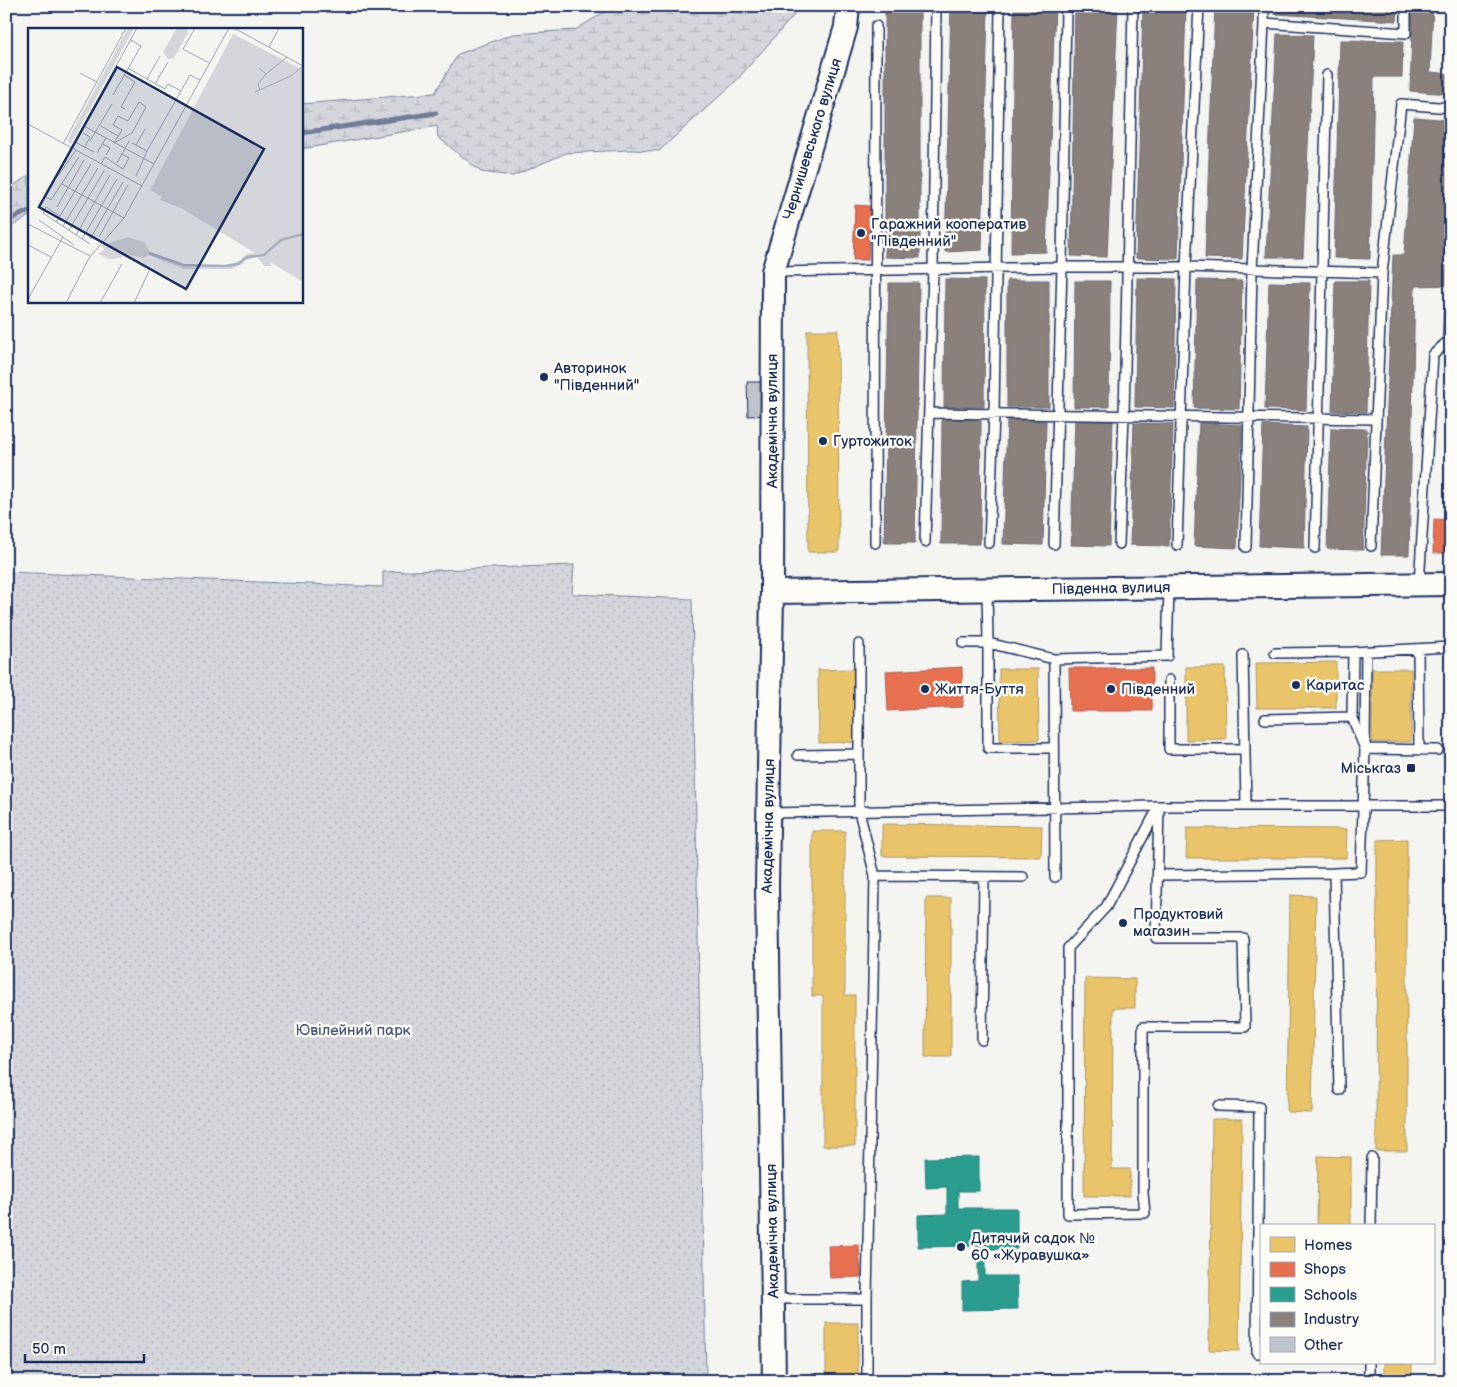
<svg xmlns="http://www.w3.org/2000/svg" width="1457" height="1387" font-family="'Balsamiq Sans',sans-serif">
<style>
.grass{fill:url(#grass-dots);stroke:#78829c}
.wetland{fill:url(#wetland-marsh);stroke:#78829c}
.homes{fill:#e9c46a;stroke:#ab9766}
.shops{fill:#e76f51;stroke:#aa5c55}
.schools{fill:#2a9d8f;stroke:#267c80}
.industry{fill:#8a817c;stroke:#696873}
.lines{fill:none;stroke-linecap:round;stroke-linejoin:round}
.stream{stroke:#717c98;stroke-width:5}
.building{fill:#bfc3cc;stroke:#1b2f5e}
.service-casing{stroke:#1b2f5e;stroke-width:12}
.tertiary-casing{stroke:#1b2f5e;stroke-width:26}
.service{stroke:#fdfcf7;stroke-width:9}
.tertiary{stroke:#fdfcf7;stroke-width:22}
.poi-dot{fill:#1b2f5e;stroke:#fdfcf7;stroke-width:2}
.labels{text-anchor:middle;stroke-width:5;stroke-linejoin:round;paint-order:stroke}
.street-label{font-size:15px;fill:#1b2f5e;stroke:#fdfcf7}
.poi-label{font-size:15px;fill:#1b2f5e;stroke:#fdfcf7;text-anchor:start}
.park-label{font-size:15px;fill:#49597d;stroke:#fdfcf7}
.inset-river{fill:none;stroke:#aab0bf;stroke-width:2.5}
.inset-road{fill:none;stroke:#9da5b6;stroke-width:1}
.view{fill:#1b2f5e;fill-opacity:0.15;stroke:#1b2f5e;stroke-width:2.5}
.inset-edge{fill:none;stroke:#1b2f5e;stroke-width:2.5}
</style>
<defs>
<pattern id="grass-dots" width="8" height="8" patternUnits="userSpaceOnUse" patternTransform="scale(1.25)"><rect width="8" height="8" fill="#d4d6db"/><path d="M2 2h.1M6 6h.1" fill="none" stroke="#b5b8be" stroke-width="1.8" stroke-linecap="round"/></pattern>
<pattern id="wetland-marsh" width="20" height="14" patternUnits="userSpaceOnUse" patternTransform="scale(1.25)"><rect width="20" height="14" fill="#d4d6db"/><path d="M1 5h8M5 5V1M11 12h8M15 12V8" fill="none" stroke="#b5b8be"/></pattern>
</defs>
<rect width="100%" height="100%" fill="#f4f4f1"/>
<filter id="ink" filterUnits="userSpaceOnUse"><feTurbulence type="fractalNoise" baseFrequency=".02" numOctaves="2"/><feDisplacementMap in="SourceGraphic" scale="10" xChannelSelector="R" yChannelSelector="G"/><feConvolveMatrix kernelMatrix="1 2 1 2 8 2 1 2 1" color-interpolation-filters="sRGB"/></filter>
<g filter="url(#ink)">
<path class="grass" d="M 574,565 L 572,594 L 692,599 L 706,1381 L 6,1381 L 6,572 L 383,587 L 383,572 Z"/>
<path class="wetland" d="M 614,6 L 802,6 L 734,83 L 659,151 L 629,150 L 566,153 L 513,176 L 481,172 L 438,137 L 437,126 L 301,149 L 301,104 L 435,93 L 458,54 L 513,34 L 575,30 Z
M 29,175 L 29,216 L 6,230 L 6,191 Z"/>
<path class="homes" d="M 807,330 L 838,330 L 839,552 L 808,552 Z
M 1336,662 L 1336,708 L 1257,708 L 1256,663 Z
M 1186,667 L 1225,667 L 1226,739 L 1186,740 Z
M 856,669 L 857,742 L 819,743 L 818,670 Z
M 999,669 L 1038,669 L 1039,740 L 1000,741 Z
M 1372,669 L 1411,669 L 1411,742 L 1372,742 Z
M 882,824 L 1042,826 L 1041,857 L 882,856 Z
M 1187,828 L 1347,829 L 1346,858 L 1186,858 Z
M 812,831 L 845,831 L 845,995 L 855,995 L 855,1146 L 823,1146 L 823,996 L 812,996 Z
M 1407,839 L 1407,1151 L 1376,1151 L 1377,840 Z
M 1290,895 L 1316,896 L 1312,1113 L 1287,1112 Z
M 926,898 L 951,898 L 951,1057 L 925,1057 Z
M 1085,978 L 1135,979 L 1135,1008 L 1113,1008 L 1112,1169 L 1130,1169 L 1130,1196 L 1084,1196 Z
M 1212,1119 L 1242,1119 L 1239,1351 L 1209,1350 Z
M 1318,1156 L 1351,1157 L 1351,1226 L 1317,1226 Z
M 826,1323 L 858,1323 L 858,1381 L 826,1381 Z
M 1384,1363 L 1412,1363 L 1412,1381 L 1384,1381 Z
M 1183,1379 L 1344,1381 L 1183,1381 Z"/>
<path class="shops" d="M 855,205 L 870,206 L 868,260 L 853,260 Z
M 1434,519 L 1451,520 L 1451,553 L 1433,553 Z
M 962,667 L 963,707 L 888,711 L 886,671 Z
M 1069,668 L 1152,668 L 1152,711 L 1070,711 Z
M 859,1245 L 861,1277 L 830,1278 L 828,1246 Z"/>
<path class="schools" d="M 979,1157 L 979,1191 L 958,1191 L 958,1208 L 1017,1208 L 1017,1249 L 985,1249 L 985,1276 L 1017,1276 L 1018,1309 L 962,1310 L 962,1282 L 978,1281 L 978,1246 L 918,1247 L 918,1215 L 947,1214 L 947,1187 L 926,1188 L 925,1158 Z"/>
<path class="industry" d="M 885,6 L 920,6 L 920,258 L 885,257 Z
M 951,6 L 988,6 L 982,250 L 945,252 Z
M 1014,6 L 1055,6 L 1046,252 L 1011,253 Z
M 1075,6 L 1118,6 L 1107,257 L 1071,256 Z
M 1143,6 L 1186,6 L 1178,259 L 1136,258 Z
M 1215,6 L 1254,6 L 1242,259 L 1205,258 Z
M 1274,6 L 1398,6 L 1397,21 L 1274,14 Z
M 1413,6 L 1433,6 L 1430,72 L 1451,74 L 1451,94 L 1410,91 Z
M 1277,34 L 1313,35 L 1303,257 L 1266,257 Z
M 1340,40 L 1403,41 L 1402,77 L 1374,77 L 1370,259 L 1334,258 Z
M 1414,117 L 1451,120 L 1451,165 L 1443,266 L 1451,266 L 1451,285 L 1415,286 L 1409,555 L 1381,555 L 1393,255 L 1404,255 Z
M 1137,278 L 1176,279 L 1174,408 L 1135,407 Z
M 945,279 L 985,280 L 984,407 L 944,407 Z
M 1007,280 L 1049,280 L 1049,407 L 1007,407 Z
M 1197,280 L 1242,281 L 1239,409 L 1194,408 Z
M 1075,281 L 1110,281 L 1109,407 L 1074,407 Z
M 1335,281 L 1369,281 L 1366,412 L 1332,411 Z
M 1269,282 L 1310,283 L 1306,410 L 1265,409 Z
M 889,283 L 919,283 L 915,543 L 884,543 Z
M 942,419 L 981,420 L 980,544 L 941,544 Z
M 1075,419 L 1113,421 L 1109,546 L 1071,545 Z
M 1007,420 L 1046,421 L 1043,545 L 1003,544 Z
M 1134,423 L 1173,424 L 1169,546 L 1130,545 Z
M 1199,423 L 1242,425 L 1237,548 L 1194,546 Z
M 1263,425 L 1307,427 L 1304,548 L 1259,546 Z
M 1331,428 L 1367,429 L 1363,550 L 1327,549 Z"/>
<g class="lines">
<path class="stream" d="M 301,133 L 436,113
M 6,221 L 29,211"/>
</g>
<path class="building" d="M 747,382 L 769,382 L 769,415 L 748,416 Z"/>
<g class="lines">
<g class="service-casing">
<path id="service" d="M 1264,6 L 1264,23 L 1406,33 L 1406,6
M 775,272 L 1062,267 L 1186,267 L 1382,273
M 929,413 L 1375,419
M 925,542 L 933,270 L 936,6
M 875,543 L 876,26
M 989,543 L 994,414 L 1000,6
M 1054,544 L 1062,267 L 1066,6
M 1119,544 L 1124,415 L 1133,6
M 1177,545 L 1186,267 L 1199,6
M 1371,546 L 1382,273 L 1401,104 L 1451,108
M 1246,547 L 1252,270 L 1264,23
M 1315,548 L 1327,75
M 1419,585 L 1433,355 L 1448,341 L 1449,313
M 963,643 L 988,643 L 987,591
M 859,644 L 859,811 L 875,876 L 1023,877
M 1418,649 L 1419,750
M 1366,651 L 1365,749 L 1438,750
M 1275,653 L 1353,652 L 1451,647
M 1243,655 L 1246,805
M 1054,659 L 1055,877
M 1169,680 L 1169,749 L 1244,749
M 1265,719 L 1352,717 L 1353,652
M 1053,748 L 988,748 L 988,643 L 1054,659 L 1167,656 L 1169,588
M 798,755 L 859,754
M 1159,806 L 1156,938 L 1243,938 L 1245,1027 L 1143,1027 L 1143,1193 L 1145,1213 L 1068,1214 L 1068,948 L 1106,907 Z
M 769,813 L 1159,806 L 1451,806
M 1158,875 L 1334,873
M 982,1040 L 984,877
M 1339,1090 L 1334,873 L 1361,872 L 1365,749 L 1352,717
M 1218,1106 L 1259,1107 L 1257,1353 L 1261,1353
M 1371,1226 L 1372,1158
M 773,1299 L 867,1299
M 867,1381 L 867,1299 L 875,876
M 1369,1381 L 1369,1363"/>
</g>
<g class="tertiary-casing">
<path id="tertiary" d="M 772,592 L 1451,584
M 774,1381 L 767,886 L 772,592 L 773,272 L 846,27 L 848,6"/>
</g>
<use href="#service" class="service"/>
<use href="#tertiary" class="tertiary"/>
</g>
</g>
<g class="poi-dot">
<circle cx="861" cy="233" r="5"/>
<circle cx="544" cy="377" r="5"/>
<circle cx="823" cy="441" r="5"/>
<circle cx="1296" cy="685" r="5"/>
<circle cx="925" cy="689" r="5"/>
<circle cx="1111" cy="689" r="5"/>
<rect x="1406" y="763" width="10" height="10" rx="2.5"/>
<circle cx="1123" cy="923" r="5"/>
<circle cx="961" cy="1247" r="5"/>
</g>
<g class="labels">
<g class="street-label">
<text transform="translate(812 139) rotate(-73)" y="5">Чернишевського вулиця</text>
<text transform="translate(772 421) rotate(-90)" y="5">Академічна вулиця</text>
<text transform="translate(1111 588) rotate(-1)" y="5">Південна вулиця</text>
<text transform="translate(768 826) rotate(-89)" y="5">Академічна вулиця</text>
<text transform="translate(772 1231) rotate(-91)" y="5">Академічна вулиця</text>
</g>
<g class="poi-label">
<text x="871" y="229">Гаражний кооператив<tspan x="871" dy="17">"Південний"</tspan></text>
<text x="554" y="373">Авторинок<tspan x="554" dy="17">"Південний"</tspan></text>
<text x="833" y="446">Гуртожиток</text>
<text x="1306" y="690">Каритас</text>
<text x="935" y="694">Життя-Буття</text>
<text x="1121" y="694">Південний</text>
<text x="1401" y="773" text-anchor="end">Міськгаз</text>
<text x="1133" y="919">Продуктовий<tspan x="1133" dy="17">магазин</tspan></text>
<text x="971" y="1243">Дитячий садок №<tspan x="971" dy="17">60 «Журавушка»</tspan></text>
</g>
<g class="park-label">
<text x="353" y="1035">Ювілейний парк</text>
</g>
</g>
<g transform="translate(28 28)">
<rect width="275" height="275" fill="#f4f4f1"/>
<path d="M 100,0 L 106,0 L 43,116 L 39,113 ZM 205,6 L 275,42 L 275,254 L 153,180 L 132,172 L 134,169 L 122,162 Z" fill="#d4d6db"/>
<path d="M 100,209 L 116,214 L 122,224 L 155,235 L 151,237 L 202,237 L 212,232 L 216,235 L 204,241 L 156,241 L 120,227 L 115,230 L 97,226 L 93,230 L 81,231 L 70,226 L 76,222 L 74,217 ZM 250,211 L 255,216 L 238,228 L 244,238 L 236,238 L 229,229 L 216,233 L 213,231 L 219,226 L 234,224 Z" fill="#d4d6db"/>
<path d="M 149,0 L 159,0 L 160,5 L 146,30 L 140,31 L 135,24 Z" fill="#d4d6db"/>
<path class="inset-river" d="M 121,225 L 155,237 L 197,238 L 210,236 L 219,229 L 236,227 L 253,212 L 275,206"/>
<path class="inset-road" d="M 167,0 L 155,21 L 181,35M 206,0 L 275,38M 241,19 L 251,0M 100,40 L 119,51 L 132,28M 231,40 L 238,46 L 259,29M 52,45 L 69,54M 96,47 L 107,54 L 93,79 L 97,81M 119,51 L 137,61 L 140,56 L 153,63 L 162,47 L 172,52M 127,56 L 140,34M 232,62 L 230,56 L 238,46M 227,64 L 263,48 L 275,38M 85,67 L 113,18 L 103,12M 111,74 L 118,79 L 104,105 L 86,115 L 94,102 L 85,97 L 90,88 L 100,93 ZM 0,96 L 114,158M 56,98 L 126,136M 73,98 L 90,108M 55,105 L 62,109 L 57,119M 62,113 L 84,76M 47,114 L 66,124M 104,115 L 119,123 L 108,148M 35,116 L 98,0M 75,116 L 82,120 L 78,127M 108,117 L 117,101M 43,120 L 109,0M 119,123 L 153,63M 69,125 L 78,110M 89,135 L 101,113M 73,136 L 77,129 L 95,141 L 101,130 L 94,126M 30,148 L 48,122M 24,156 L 17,168 L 23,172 L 51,129M 34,156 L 96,190M 29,179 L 56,132M 32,188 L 63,136M 11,192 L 46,217M 29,194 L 32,188 L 18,179 L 15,185 L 54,211M 0,196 L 62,228M 35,198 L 70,140M 41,202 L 76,143M 48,207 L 82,147M 71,209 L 100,157M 62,211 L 95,154M 62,216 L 54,211 L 89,151M 0,217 L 23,229M 0,271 L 35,209M 38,275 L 61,230 L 96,190 L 201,0M 72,275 L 94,236M 106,275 L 121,243"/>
<path class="view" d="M 89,39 L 236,121 L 158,261 L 11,179 Z"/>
<rect width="275" height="275" class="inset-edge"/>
</g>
<rect width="1457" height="1387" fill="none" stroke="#fdfcf7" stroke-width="25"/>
<rect x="12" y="12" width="1432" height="1362" fill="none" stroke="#1b2f5e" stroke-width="2" filter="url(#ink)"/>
<rect x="1260" y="1224" width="175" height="140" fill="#fdfcf7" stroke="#a3aaba"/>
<rect x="1270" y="1237" width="25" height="15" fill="#e9c46a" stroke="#a3aaba"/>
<text x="1304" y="1250" font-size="15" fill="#1b2f5e">Homes</text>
<rect x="1270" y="1262" width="25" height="15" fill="#e76f51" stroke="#a3aaba"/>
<text x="1304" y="1274" font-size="15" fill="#1b2f5e">Shops</text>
<rect x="1270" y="1287" width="25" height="15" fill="#2a9d8f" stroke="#a3aaba"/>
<text x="1304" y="1300" font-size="15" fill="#1b2f5e">Schools</text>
<rect x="1270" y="1312" width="25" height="15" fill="#8a817c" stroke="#a3aaba"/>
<text x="1304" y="1324" font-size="15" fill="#1b2f5e">Industry</text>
<rect x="1270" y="1337" width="25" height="15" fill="#bfc3cc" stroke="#a3aaba"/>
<text x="1304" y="1350" font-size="15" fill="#1b2f5e">Other</text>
<path d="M25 1354v8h119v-8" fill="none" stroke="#1b2f5e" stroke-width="2.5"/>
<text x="32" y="1354" font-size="15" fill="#1b2f5e" stroke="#fdfcf7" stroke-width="4" paint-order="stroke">50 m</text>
</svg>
